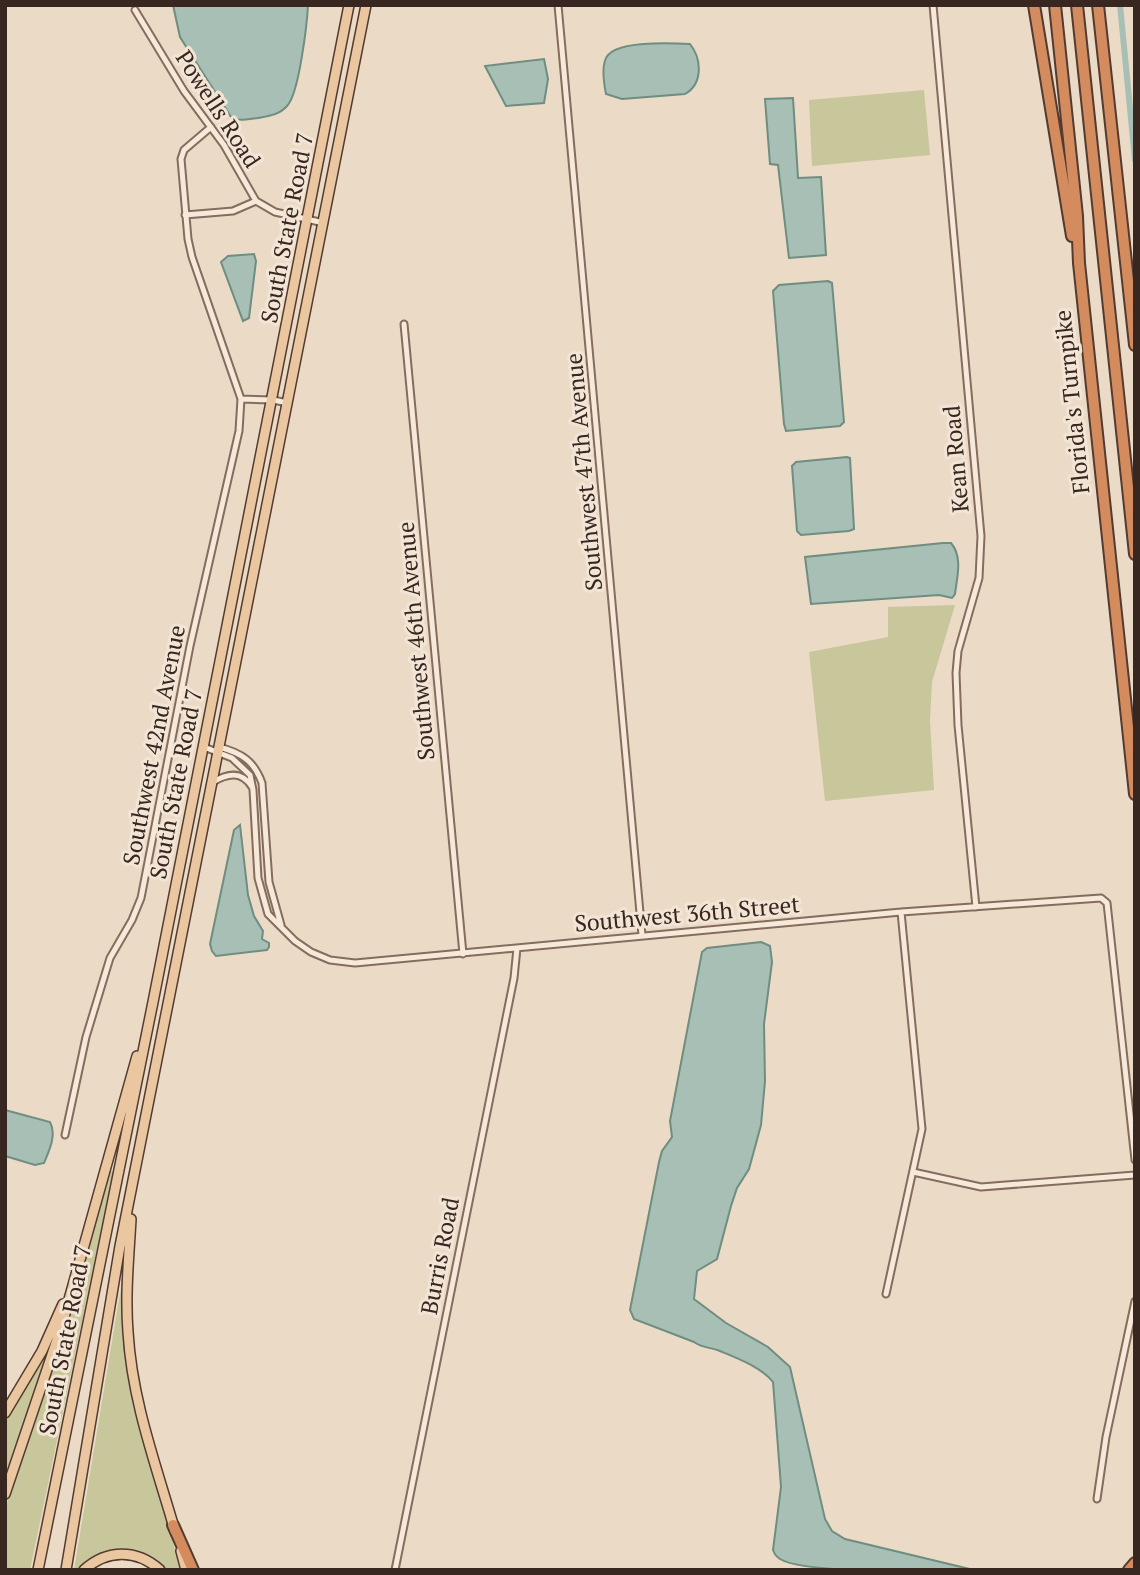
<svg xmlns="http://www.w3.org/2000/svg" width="1140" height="1575" font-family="'PT Serif',serif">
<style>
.green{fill:#c8c69b}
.water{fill:#a7bfb4;stroke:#6f8d80;stroke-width:2}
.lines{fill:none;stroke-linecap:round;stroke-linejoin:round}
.canal{stroke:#a7bfb4;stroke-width:6}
.minor-casing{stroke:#856c5d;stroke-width:9}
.primary-casing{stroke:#533b31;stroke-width:12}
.motorway-casing{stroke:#533b31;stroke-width:14}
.minor{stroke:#f6e9d9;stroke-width:5}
.primary{stroke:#ebc7a1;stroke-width:9}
.motorway{stroke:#d48b5e;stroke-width:10}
.labels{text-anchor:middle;stroke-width:6;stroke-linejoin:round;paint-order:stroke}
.street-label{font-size:23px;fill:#372720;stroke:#f3e5d5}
</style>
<rect width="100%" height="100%" fill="#ebdac6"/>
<path class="green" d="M 924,90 L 930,155 L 812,166 L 809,100 Z
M 955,605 L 932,682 L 930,720 L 934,790 L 825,801 L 809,652 L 888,637 L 888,607 Z
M 110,1170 L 113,1172 L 30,1570 L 5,1570 L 5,1509 L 65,1335 Z
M 123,1275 L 125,1275 L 129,1371 L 138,1422 L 181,1570 L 164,1570 L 140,1554 L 85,1565 L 80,1570 L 74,1570 Z
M 50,1340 L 52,1341 L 5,1475 L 5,1418 L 35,1370 Z"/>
<path class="water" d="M 173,5 L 308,5 C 307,24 299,94 287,106 C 279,115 269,116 258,118 C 248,119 240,122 231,117 L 180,37 Z
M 690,44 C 702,59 703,84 685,94 L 622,99 L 606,94 C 604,84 601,63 608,55 C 620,41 671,43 690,44 Z
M 544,59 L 548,79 L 544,103 L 506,106 L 485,66 Z
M 793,98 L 798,178 L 821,177 L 826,255 L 789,258 L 778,165 L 770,164 L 765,99 Z
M 254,254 L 256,261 L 249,318 L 243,321 L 221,262 L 228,256 Z
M 828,281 L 832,283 L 844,422 L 840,426 L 786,431 L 784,424 L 773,291 L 779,285 Z
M 847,457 L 850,458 L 854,529 L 849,531 L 801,535 L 797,531 L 792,466 L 796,462 Z
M 943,543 L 951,543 C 963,557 957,577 955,594 L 952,598 L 939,595 L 811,604 L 805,557 Z
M 240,825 L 248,895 L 254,916 L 263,931 L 262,939 L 269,943 L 269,947 L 267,950 L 216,956 L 212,951 L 210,944 L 234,830 Z
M 761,942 L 770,946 L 772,962 L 764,1024 L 765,1081 L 761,1125 L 749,1169 L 737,1188 L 731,1206 L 717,1259 L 697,1271 L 694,1299 L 726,1323 L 768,1347 L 790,1367 L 825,1519 L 832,1531 L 845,1539 L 974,1570 C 936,1570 806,1575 780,1559 C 776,1556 775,1555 773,1550 L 781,1487 L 773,1382 C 761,1367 737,1358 720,1351 C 710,1347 702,1348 694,1342 L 634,1319 L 630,1310 L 659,1162 L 662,1151 L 672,1137 L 670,1121 L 702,952 L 707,948 Z
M 5,1110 L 50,1122 C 57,1135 49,1151 44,1163 L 35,1165 L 5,1156 Z"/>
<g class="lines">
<path class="canal" d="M 1120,5 L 1135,160"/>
<g class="minor-casing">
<path id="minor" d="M 558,5 L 642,935
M 933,5 L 981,536 L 979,578 L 958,651 L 956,673 L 958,725 L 976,907
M 135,10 L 184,91 L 224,145 L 256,201 L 275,212 L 324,223
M 211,127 L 184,150 L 181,159 L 188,239 L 192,257 L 241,399
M 185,215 L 233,211 L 256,201
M 404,324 L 463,954
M 204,747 L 232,758 L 250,775 L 253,790 L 258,878 L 268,914 L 295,941 L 311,952 L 330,960 L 355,963 L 901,912 L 1101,898 L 1107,903 L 1135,1160
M 219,747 C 242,753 254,761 262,783 L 269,882 L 281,925
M 213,782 C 228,773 242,771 252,787
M 65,1135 L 86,1037 L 110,958 L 132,920 L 141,898 L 190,646 L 239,431 L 241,399 L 273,400 L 288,403
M 913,1172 L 981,1187 L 1135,1175
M 886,1294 L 922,1129 L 901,912
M 1097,1499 L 1106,1437 L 1135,1301
M 395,1570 L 514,978 L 517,948"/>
</g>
<g class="primary-casing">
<path id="primary" d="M 131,1219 C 129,1256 125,1294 128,1332 C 132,1401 156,1465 175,1531
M 5,1413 L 42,1351 L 63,1304
M 5,1494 L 61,1328 L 137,1056
M 181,1551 L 186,1570
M 38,1570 L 153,1002 L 349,5
M 66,1570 L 120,1246 L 366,5
M 84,1570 C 107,1549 137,1549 160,1570"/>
</g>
<g class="motorway-casing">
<path id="motorway" d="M 1034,5 L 1072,236
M 1055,5 L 1077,216 L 1079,263 L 1135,794
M 1077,5 L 1135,554
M 1098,5 L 1135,345
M 173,1525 L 193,1570
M 1129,1570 L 1135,1563"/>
</g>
<use href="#minor" class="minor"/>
<use href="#primary" class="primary"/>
<use href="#motorway" class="motorway"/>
</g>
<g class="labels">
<g class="street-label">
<text transform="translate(218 109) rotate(57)" y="8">Powells Road</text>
<text transform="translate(287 228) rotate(-79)" y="8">South State Road 7</text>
<text transform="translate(1072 402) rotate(-96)" y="8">Florida's Turnpike</text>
<text transform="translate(956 459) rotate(-95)" y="8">Kean Road</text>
<text transform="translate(584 472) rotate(-95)" y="8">Southwest 47th Avenue</text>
<text transform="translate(416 641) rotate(-95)" y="8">Southwest 46th Avenue</text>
<text transform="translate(154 745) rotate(-79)" y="8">Southwest 42nd Avenue</text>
<text transform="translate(176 784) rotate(-79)" y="8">South State Road 7</text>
<text transform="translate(687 914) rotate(-5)" y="8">Southwest 36th Street</text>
<text transform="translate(440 1256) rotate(-79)" y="8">Burris Road</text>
<text transform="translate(65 1340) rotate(-79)" y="8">South State Road 7</text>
</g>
</g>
<rect width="1140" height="1575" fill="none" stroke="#372720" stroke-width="14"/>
</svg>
